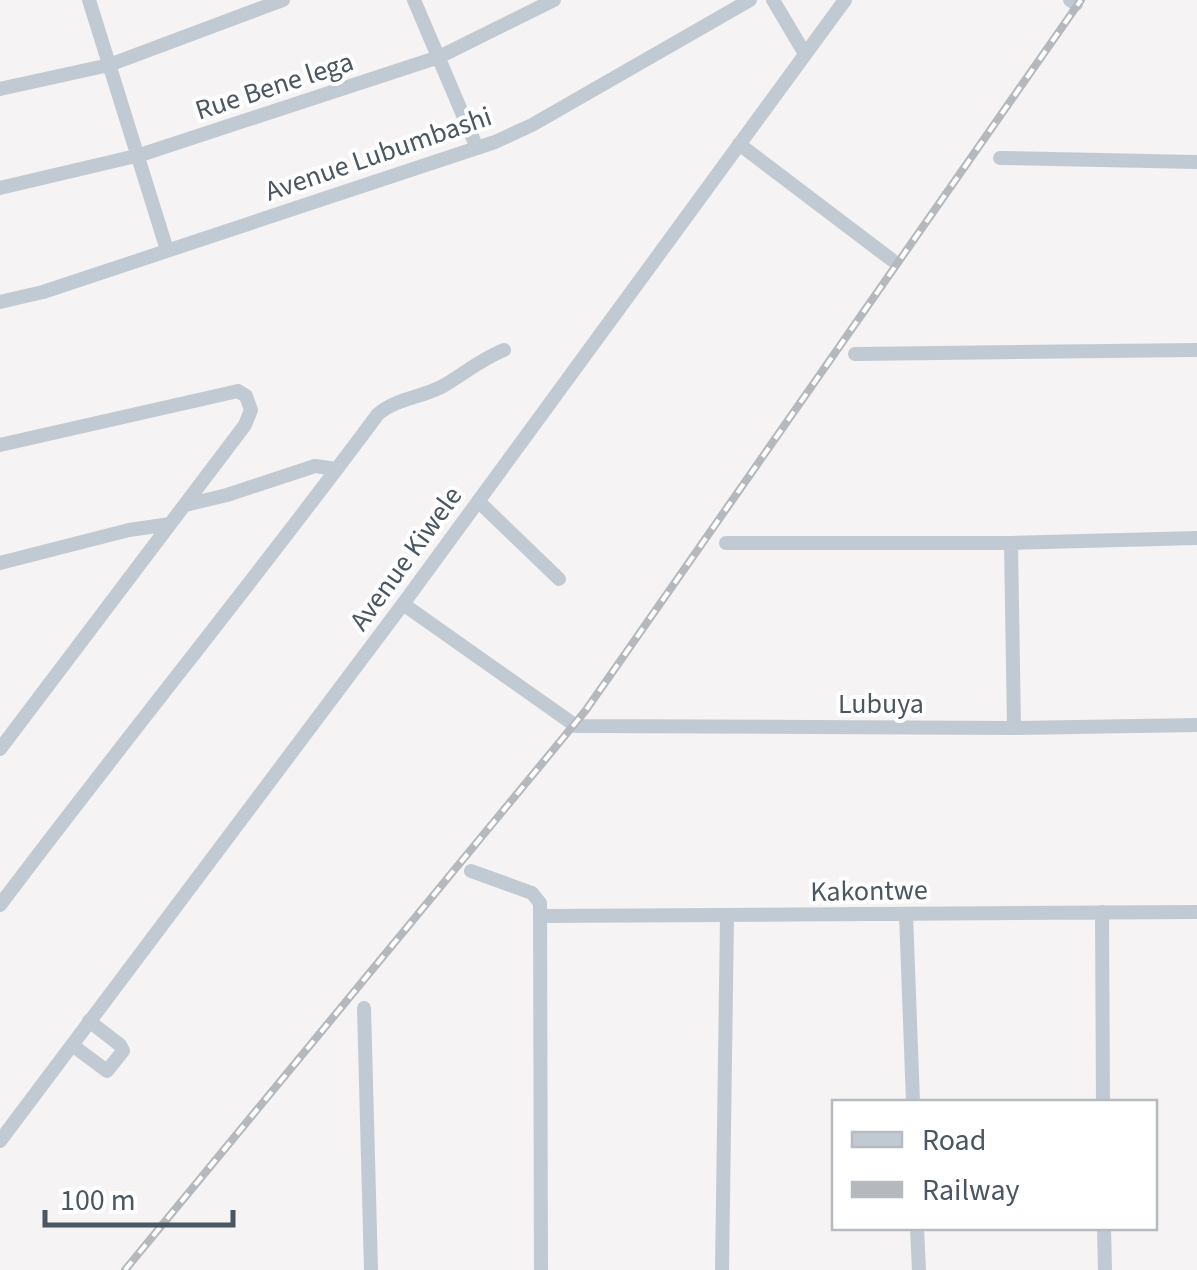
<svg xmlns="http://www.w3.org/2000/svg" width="1197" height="1270" font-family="'Source Sans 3',sans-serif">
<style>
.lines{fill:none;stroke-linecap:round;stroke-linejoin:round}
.minor{stroke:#c1cad2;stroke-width:14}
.rail-casing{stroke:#b5b8bd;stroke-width:8}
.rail{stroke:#fff;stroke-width:4;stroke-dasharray:11;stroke-linecap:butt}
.labels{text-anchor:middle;stroke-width:8;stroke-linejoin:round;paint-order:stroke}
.street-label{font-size:28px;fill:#4a5661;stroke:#fff}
</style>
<rect width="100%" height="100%" fill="#f5f3f3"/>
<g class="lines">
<path class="minor" d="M 89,0 L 167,250
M 414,0 L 477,148
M 773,0 L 805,54
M 1070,0 L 1076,4
M 0,89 L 109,65 L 283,0
M 739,144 L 892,260
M 1000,158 L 1197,162
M 0,188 L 140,155 L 439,57 L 554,0
M 0,302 L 43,292 L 495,142 L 532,125 L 750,0
M 855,354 L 1197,350
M 0,445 L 238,391 L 246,396 L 251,410 L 245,425 L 0,749
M 478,501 L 559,579
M 185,505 L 227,495 L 315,466 L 337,469
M 726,543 L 1011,543 L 1197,538
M 1011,543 L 1014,728
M 0,563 L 129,530 L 170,524
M 403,604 L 576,726 L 1014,728 L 1197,725
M 471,871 L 532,893 L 540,903 L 541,1270
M 0,905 C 124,740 255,580 378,414 C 397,398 421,398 443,386 C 464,374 481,359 504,350
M 1102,912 L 1103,1102
M 906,914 L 913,1102
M 542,916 L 1197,912
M 364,1008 L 371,1270
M 72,1045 L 107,1071 L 123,1051 L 120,1045 L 89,1021
M 0,1141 L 403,604 L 845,0
M 917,1228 L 919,1270
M 1104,1228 L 1105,1270
M 722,1270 L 727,917"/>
<g class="rail-casing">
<path id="rail" d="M 125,1270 L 586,710 L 1081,0"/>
</g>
<use href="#rail" class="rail"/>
</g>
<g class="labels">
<g class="street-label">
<text transform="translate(274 85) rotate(-18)" y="10">Rue Bene lega</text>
<text transform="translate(378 153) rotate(-19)" y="10">Avenue Lubumbashi</text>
<text transform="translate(405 558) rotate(-54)" y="10">Avenue Kiwele</text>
<text x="881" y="713">Lubuya</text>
<text transform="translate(869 890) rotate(-1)" y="10">Kakontwe</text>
</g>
</g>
<rect x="832" y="1100" width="325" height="130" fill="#ffffff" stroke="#b7bbc0" stroke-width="2.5"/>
<rect x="852" y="1132" width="50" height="15" fill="#c1cad2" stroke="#b7bbc0" stroke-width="2.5"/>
<text x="922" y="1150" font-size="30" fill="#4a5661">Road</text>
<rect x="852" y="1182" width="50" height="15" fill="#b5b8bd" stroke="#b7bbc0" stroke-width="2.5"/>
<text x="922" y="1200" font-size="30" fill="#4a5661">Railway</text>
<path d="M45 1210v15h188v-15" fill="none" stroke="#4a5661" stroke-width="5"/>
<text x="60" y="1210" font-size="30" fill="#4a5661" stroke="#ffffff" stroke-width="8" paint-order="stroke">100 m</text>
</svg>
